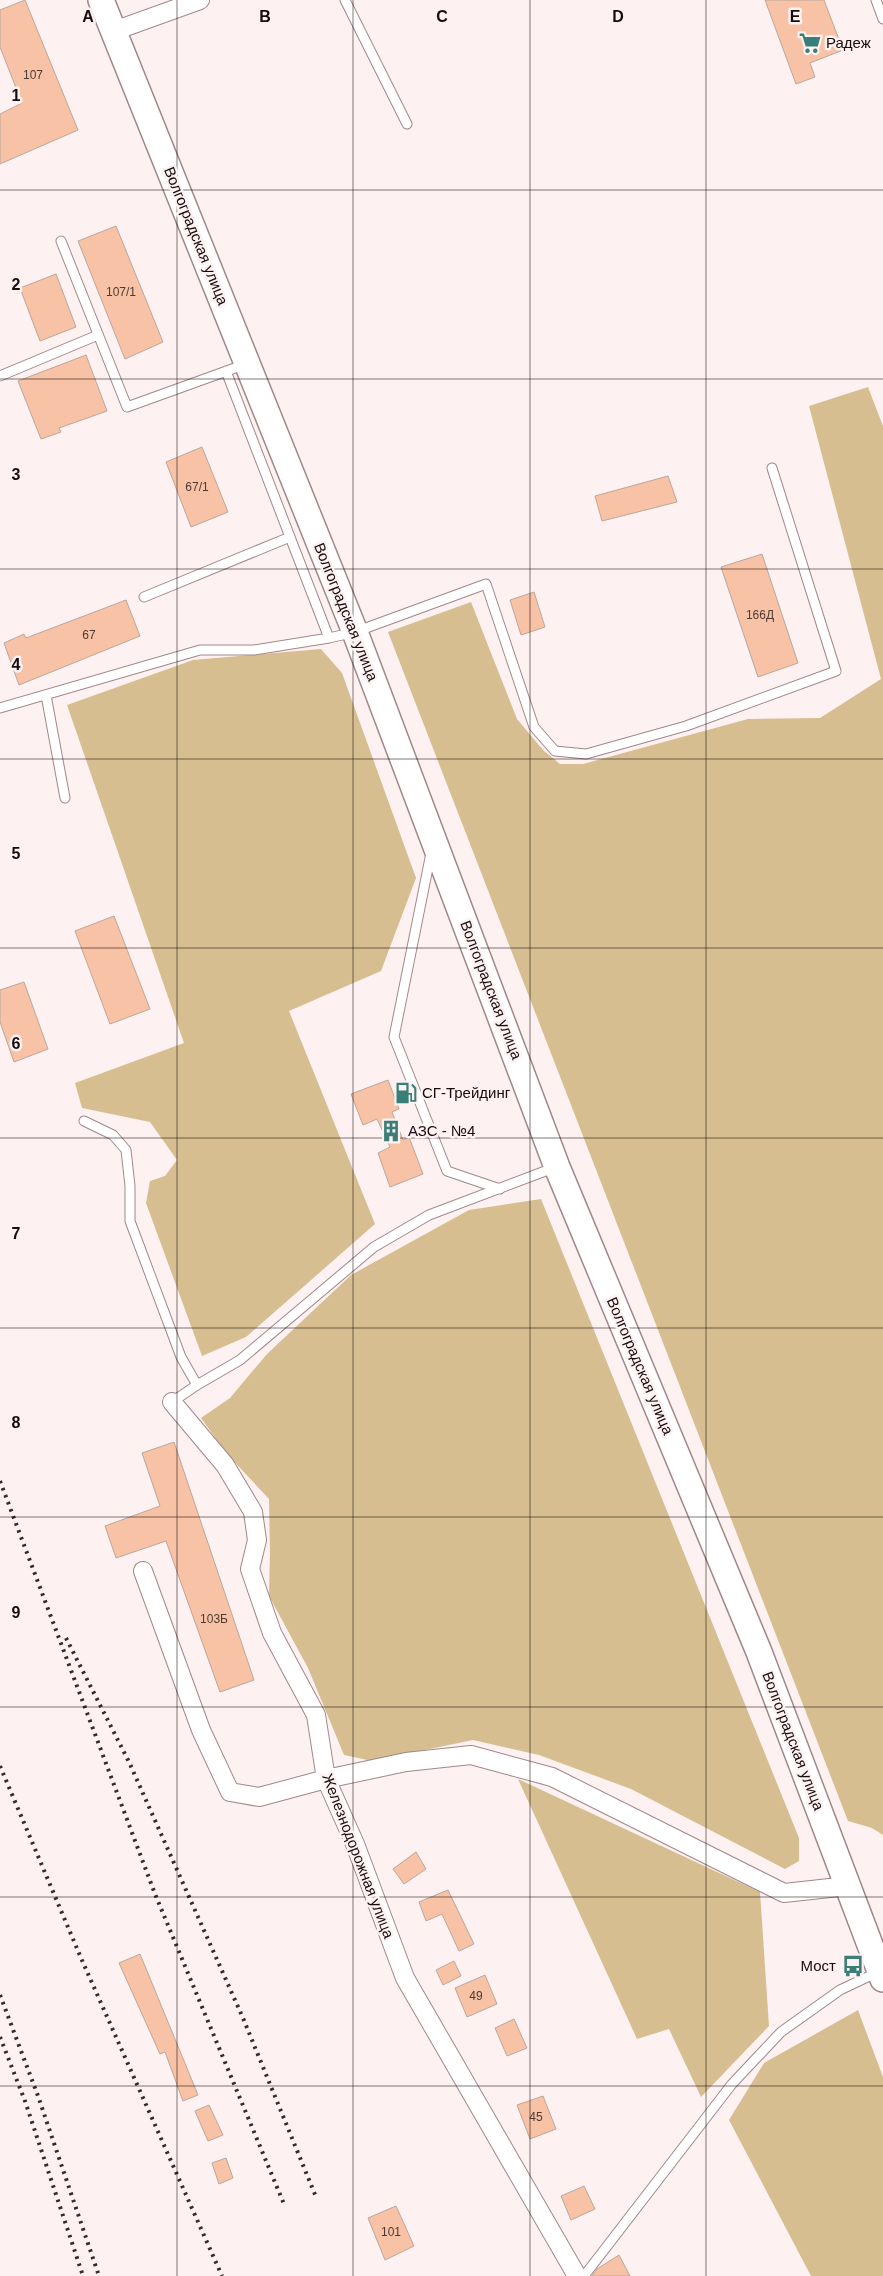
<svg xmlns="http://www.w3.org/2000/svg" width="883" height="2276" font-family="Arial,sans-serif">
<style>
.green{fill:#d6be90}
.building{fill:#f7c2a5;stroke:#bea69a}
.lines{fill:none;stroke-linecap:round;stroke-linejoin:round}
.service-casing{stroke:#a28788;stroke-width:11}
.minor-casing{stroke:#a28788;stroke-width:20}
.secondary-casing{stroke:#a28788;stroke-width:28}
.service{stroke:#fff;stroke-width:9}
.minor{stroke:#fff;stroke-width:18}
.secondary{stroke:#fff;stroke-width:25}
.rail{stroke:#352a2b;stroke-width:4;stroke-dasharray:2.5 5;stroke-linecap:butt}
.grid{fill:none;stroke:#160c0d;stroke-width:1;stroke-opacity:0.55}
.labels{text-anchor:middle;stroke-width:5;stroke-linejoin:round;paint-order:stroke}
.number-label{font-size:12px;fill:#4e3a33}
.poi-label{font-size:15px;fill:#160c0d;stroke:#fef1f2;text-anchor:start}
.street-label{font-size:15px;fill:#160c0d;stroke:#fef1f2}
.grid-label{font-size:16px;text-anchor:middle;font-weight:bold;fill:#160c0d;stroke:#fef1f2;stroke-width:5;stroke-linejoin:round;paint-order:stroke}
</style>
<rect width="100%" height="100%" fill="#fef1f2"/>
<path class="green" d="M 868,387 L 883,426 L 883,1835 L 872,1828 L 848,1821 L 388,632 L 471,602 L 517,719 L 543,750 L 560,764 L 583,764 L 748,719 L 820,718 L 881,679 L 809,406 Z
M 321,649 L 342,673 L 416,878 L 381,971 L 289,1011 L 375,1224 L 246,1337 L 202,1356 L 146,1203 L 150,1181 L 165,1176 L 177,1160 L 150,1122 L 82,1108 L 75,1083 L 184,1043 L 67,705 L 193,660 Z
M 541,1199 L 799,1838 L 799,1861 L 785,1869 L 631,1789 L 539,1755 L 473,1740 L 372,1761 L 344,1755 L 308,1668 L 269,1596 L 270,1553 L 269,1499 L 227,1454 L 201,1418 L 230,1398 L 267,1354 L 351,1275 L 469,1210 Z
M 518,1779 L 760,1892 L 769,2026 L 701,2097 L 669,2029 L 637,2039 Z
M 858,2010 L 883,2077 L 883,2276 L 811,2276 L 729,2120 L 764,2063 Z"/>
<path class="building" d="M 25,0 L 78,130 L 0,164 L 0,114 L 22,103 L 0,47 L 0,10 Z
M 765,0 L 824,0 L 843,50 L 810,63 L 815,77 L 796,84 Z
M 116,226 L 163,342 L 125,359 L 78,241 Z
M 56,274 L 76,327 L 40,341 L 20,288 Z
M 86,355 L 107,411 L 59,428 L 61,432 L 41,439 L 18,381 Z
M 202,447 L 228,512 L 191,527 L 166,462 Z
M 668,476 L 677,502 L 602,521 L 595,496 Z
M 762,554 L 798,663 L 758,677 L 721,567 Z
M 534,592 L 545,627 L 521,635 L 510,600 Z
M 126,600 L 140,636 L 19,685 L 4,643 L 24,634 L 26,638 Z
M 114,916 L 150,1009 L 110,1024 L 75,931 Z
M 24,982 L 48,1049 L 14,1062 L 0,1022 L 0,990 Z
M 388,1080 L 399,1109 L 392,1112 L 403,1140 L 409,1137 L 423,1174 L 390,1187 L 378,1153 L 390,1147 L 377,1119 L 363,1125 L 351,1094 Z
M 174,1442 L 254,1680 L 220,1692 L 166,1541 L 116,1558 L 105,1526 L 160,1506 L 142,1453 Z
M 416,1852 L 426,1869 L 404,1884 L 393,1869 Z
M 448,1890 L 474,1944 L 459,1951 L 442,1914 L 426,1921 L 419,1902 Z
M 140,1954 L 198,2095 L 183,2101 L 165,2052 L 160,2054 L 119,1963 Z
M 454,1961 L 461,1976 L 443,1985 L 436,1970 Z
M 485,1975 L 497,2004 L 467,2017 L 455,1988 Z
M 514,2019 L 527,2048 L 507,2056 L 495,2028 Z
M 543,2096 L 556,2129 L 530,2139 L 517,2105 Z
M 209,2105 L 223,2135 L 208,2141 L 195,2111 Z
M 226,2158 L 233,2178 L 219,2184 L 212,2163 Z
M 584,2186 L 595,2209 L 571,2220 L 561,2196 Z
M 396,2206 L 414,2246 L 385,2260 L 368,2218 Z
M 619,2255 L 630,2276 L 592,2276 L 597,2269 Z"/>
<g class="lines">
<g class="service-casing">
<path id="service" d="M 345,0 L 407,124
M 876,0 L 883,19
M 61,241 L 127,407 L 246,364
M 226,371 L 329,638 L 355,632 L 486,584 L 534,727 L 555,751 L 586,754 L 686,726 L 836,671 L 772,468
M 0,376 L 98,335
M 144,597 L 290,537
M 46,695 L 65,798
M 0,708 L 200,650 L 254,650 L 329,638
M 431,853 L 394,1037 L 447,1171 L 500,1189
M 84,1121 L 113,1135 L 126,1150 L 130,1186 L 130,1221 L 181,1357 L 197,1385 L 172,1402
M 197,1385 L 240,1360 L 374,1247 L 429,1215 L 556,1167
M 584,2276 L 732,2084 L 781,2032 L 840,1990 L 878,1972"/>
</g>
<g class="minor-casing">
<path id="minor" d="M 114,31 L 200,0
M 172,1402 L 225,1465 L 253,1512 L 257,1540 L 250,1569 L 272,1633 L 316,1715 L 326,1779 L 355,1844 L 405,1978 L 577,2276
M 143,1571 L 201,1730 L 230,1792 L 259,1797 L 326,1779 L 406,1762 L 471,1755 L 552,1777 L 784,1893 L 848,1886"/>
</g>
<g class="secondary-casing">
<path id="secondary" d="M 101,0 L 355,632 L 557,1167 L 759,1652 L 883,1979"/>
</g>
<use href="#service" class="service"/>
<use href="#minor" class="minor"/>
<use href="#secondary" class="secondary"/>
<path class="rail" d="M 0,1481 L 155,1894 L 284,2204
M 66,1638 L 129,1762 L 243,2018 L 316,2197
M 0,1766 L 81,1958 L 222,2276
M 0,1995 L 38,2096 L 99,2276
M 0,2037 L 25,2101 L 83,2276"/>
</g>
<path class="grid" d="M 177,0 L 177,2276M 353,0 L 353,2276M 530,0 L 530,2276M 706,0 L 706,2276M 0,190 L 883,190M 0,379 L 883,379M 0,569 L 883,569M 0,759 L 883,759M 0,948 L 883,948M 0,1138 L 883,1138M 0,1328 L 883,1328M 0,1517 L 883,1517M 0,1707 L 883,1707M 0,1897 L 883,1897M 0,2086 L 883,2086"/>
<defs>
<g id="supermarket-bare" transform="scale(1.725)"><path d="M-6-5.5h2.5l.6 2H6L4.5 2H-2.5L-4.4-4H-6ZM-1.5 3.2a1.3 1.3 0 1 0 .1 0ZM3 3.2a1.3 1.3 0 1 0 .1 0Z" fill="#397f77" stroke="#fef1f2" stroke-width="2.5" paint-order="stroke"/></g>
<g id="fuel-bare" transform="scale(1.725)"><path d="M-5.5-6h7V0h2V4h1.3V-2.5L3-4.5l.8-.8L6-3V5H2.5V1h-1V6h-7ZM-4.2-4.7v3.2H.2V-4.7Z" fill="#397f77" stroke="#fef1f2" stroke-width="2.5" paint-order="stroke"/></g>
<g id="building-bare" transform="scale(1.725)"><path d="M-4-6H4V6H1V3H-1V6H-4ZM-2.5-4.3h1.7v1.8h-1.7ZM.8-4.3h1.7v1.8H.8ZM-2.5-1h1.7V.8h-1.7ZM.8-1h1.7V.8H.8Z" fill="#397f77" stroke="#fef1f2" stroke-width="2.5" paint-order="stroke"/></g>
<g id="bus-bare" transform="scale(1.725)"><path d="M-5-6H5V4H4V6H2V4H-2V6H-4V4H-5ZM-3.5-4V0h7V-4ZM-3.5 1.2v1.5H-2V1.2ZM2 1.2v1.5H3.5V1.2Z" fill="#397f77" stroke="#fef1f2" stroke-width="2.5" paint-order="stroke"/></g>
</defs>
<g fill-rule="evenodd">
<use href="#supermarket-bare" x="810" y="43"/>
<use href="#fuel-bare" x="406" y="1093"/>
<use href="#building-bare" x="391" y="1131"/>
<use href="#bus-bare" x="853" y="1966"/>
</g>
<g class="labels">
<g class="number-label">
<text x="33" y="79">107</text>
<text x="121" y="296">107/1</text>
<text x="197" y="491">67/1</text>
<text x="760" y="619">166Д</text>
<text x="89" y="639">67</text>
<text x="214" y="1623">103Б</text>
<text x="476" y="2000">49</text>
<text x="536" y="2121">45</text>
<text x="391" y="2236">101</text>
</g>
<g class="poi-label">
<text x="826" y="48">Радеж</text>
<text x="422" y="1098">СГ-Трейдинг</text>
<text x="408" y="1136">АЗС - №4</text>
<text x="836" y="1971" text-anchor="end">Мост</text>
</g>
<g class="street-label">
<text transform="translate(196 236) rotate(68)" y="5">Волгоградская улица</text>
<text transform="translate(346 612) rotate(68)" y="5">Волгоградская улица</text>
<text transform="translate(491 990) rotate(69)" y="5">Волгоградская улица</text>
<text transform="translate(640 1366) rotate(67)" y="5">Волгоградская улица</text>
<text transform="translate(793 1741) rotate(69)" y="5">Волгоградская улица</text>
<text transform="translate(358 1856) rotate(69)" y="5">Железнодорожная улица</text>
</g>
</g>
<g class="grid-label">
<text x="88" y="22">A</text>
<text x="265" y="22">B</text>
<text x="442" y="22">C</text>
<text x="618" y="22">D</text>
<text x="795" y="22">E</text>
<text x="16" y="101">1</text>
<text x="16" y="290">2</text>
<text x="16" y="480">3</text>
<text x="16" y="670">4</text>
<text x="16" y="859">5</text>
<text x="16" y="1049">6</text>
<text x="16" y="1239">7</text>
<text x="16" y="1428">8</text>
<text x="16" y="1618">9</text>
</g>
</svg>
